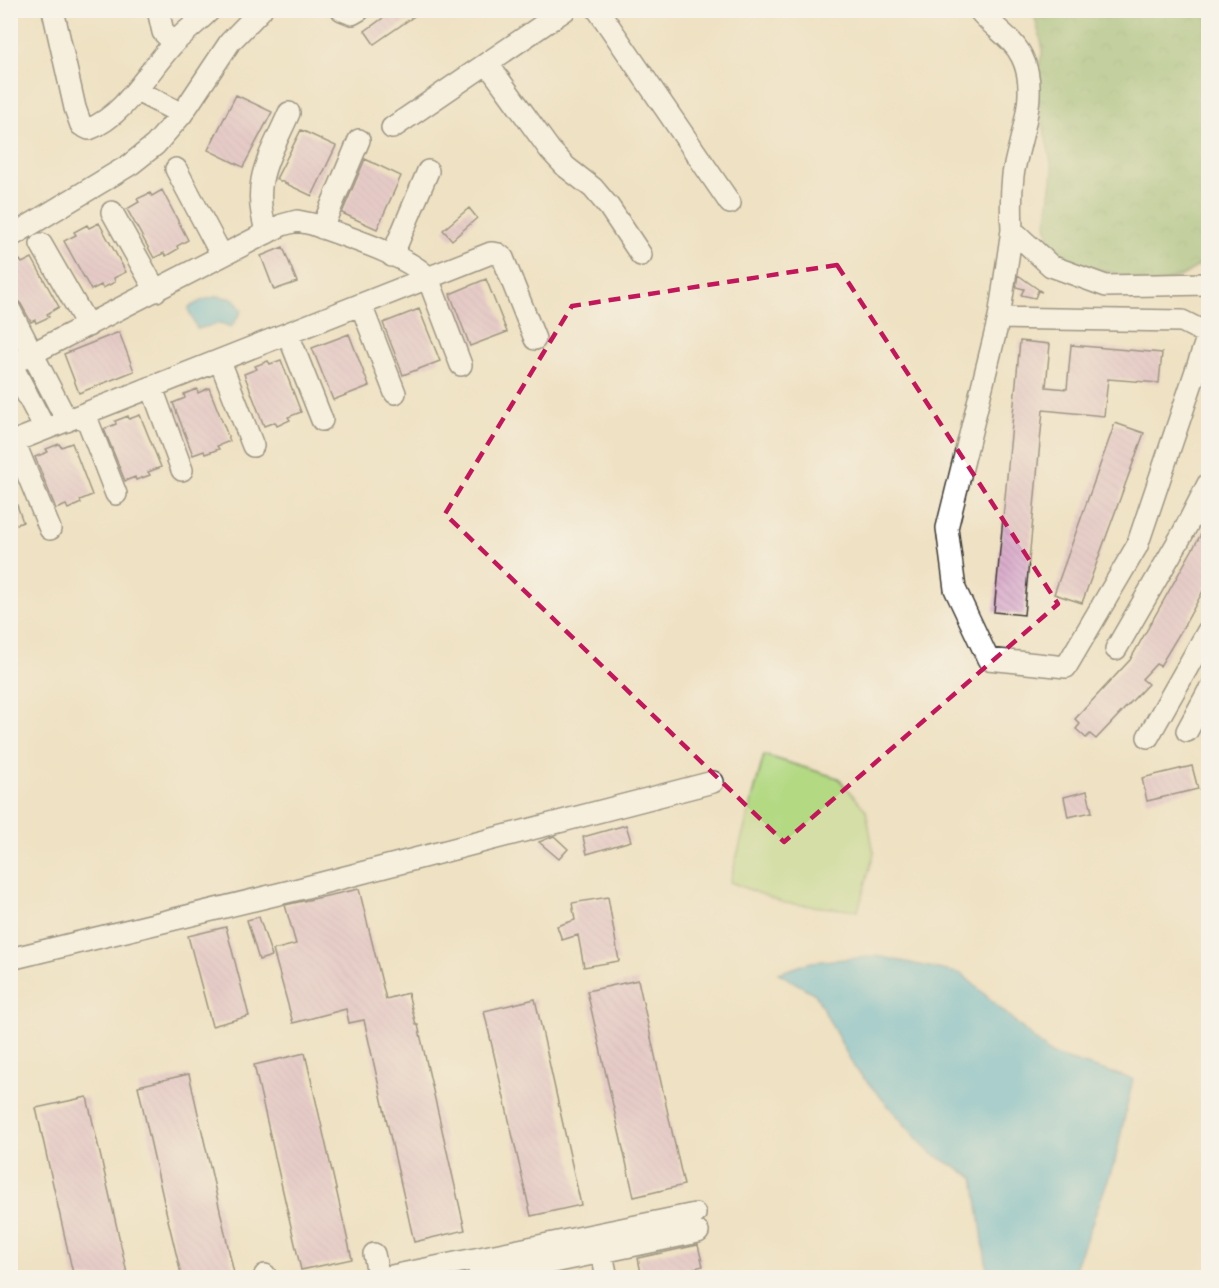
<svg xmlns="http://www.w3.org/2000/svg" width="1219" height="1288" font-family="'Libre Caslon Text',serif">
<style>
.forest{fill:url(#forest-crowns);stroke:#556a46;stroke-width:1.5}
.green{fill:#b3d983;stroke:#687a50;stroke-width:1.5}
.water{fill:#55b6d4;stroke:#386978;stroke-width:1.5}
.building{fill:url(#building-back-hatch)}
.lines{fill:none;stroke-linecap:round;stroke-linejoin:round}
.minor-casing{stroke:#3c3a35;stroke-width:24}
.minor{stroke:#fff;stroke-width:21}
.marked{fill:none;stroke:#c2185b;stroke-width:4.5;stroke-dasharray:12 8;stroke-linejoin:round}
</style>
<defs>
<pattern id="forest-crowns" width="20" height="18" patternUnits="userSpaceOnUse" patternTransform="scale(1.5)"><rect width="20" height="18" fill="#8eb971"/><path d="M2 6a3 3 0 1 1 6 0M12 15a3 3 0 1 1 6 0" fill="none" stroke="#7a9e61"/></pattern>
<pattern id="building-back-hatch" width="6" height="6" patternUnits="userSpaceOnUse" patternTransform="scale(1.5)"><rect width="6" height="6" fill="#dbafcd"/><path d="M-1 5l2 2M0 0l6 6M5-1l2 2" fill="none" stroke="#bb96af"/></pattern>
</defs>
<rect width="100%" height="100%" fill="#f7f3e8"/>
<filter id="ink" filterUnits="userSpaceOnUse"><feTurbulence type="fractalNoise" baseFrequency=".0167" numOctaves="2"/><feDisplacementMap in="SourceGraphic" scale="12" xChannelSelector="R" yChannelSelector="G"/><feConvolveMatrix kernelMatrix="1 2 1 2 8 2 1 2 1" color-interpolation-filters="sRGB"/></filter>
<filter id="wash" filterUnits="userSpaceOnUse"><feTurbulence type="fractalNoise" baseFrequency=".008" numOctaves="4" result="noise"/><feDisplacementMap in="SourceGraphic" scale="24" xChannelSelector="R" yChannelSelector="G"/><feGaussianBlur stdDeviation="1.35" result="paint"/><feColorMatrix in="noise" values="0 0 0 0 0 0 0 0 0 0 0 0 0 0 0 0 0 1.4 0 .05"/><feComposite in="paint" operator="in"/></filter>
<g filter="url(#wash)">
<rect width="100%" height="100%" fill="#efe1c3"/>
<path class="forest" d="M 1033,11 L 1208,11 L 1208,260 L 1182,276 L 1155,284 L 1070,262 L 1060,257 L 1052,248 L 1046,225 L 1053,172 L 1034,80 L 1042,55 L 1042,45 Z"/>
<path class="green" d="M 764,755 L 838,778 L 866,810 L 874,853 L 858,911 L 784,903 L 730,882 Z"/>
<path class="water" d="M 218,296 L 234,299 L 242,311 L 231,327 L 221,323 L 197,329 L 189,311 L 189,307 L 203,300 Z
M 878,956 L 962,974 L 1051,1054 L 1133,1079 L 1115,1161 L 1072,1277 L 988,1277 L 974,1178 L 928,1151 L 854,1067 L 815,994 L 778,973 L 811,962 Z"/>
<g id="blocks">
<path class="building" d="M 394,10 L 423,10 L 374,44 L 365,31 Z
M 236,95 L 272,112 L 243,167 L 208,150 Z
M 301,130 L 336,146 L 312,196 L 276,179 Z
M 365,159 L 401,176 L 377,229 L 342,213 Z
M 162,190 L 188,240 L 177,246 L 178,249 L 166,256 L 164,253 L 154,258 L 127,209 L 139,202 L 137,199 L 150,193 L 152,196 Z
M 469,208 L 477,218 L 452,240 L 443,230 Z
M 99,223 L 126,272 L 114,278 L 115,282 L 103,288 L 101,285 L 91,290 L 64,241 L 76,235 L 74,232 L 87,225 L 89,228 Z
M 283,247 L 297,282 L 274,290 L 261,256 Z
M 32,258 L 59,307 L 47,314 L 49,317 L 36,323 L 35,320 L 31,322 L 21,304 L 16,299 L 10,297 L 10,265 L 20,260 L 22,263 Z
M 1018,275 L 1042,292 L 1038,291 L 1035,298 L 1021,295 L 1024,289 L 1016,287 Z
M 486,279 L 507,332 L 470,346 L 450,294 Z
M 419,309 L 440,361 L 403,375 L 383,323 Z
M 119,332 L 134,371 L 79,393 L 64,354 Z
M 349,334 L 369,386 L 333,400 L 312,348 Z
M 1020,341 L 1050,344 L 1046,387 L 1067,389 L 1071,345 L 1162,353 L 1159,383 L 1108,379 L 1104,416 L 1043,410 L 1024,615 L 994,612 Z
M 281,360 L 301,412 L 288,417 L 290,420 L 277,426 L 275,422 L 264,426 L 244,374 L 257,369 L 255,366 L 268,361 L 270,364 Z
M 209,388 L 230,441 L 217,446 L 219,449 L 205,454 L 204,451 L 193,455 L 173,403 L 185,398 L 184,394 L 197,389 L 198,393 Z
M 140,415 L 161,467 L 148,472 L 150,475 L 136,480 L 135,477 L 125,481 L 104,429 L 116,424 L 115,421 L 128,416 L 129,419 Z
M 1115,423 L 1144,433 L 1082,603 L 1054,594 Z
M 72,443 L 92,495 L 80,500 L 81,503 L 68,509 L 66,505 L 56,509 L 35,457 L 48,452 L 46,449 L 59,444 L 61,447 Z
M 12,491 L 23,522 L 10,527 L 10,492 Z
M 1209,520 L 1209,580 L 1184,626 L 1160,666 L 1156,664 L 1142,679 L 1148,684 L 1096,739 L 1090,734 L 1086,738 L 1076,729 L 1080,724 L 1075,719 L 1130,660 Z
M 1192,766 L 1198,789 L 1147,801 L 1142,778 Z
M 1087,791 L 1092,812 L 1068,817 L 1064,797 Z
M 626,825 L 631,841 L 587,854 L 583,837 Z
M 554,836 L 568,849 L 559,859 L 539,842 Z
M 359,889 L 386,999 L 408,993 L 416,1025 L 418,1025 L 465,1230 L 414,1242 L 364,1020 L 349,1023 L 346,1009 L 293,1023 L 273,950 L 296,944 L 285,905 Z
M 608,897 L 619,961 L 584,967 L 578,935 L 562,940 L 557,926 L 575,920 L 572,903 Z
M 259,917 L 272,956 L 259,960 L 247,920 Z
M 226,927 L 249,1016 L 212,1026 L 188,936 Z
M 638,980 L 684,1185 L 634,1197 L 587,991 Z
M 535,999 L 581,1205 L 531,1216 L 484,1011 Z
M 305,1053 L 352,1259 L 301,1270 L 254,1065 Z
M 189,1074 L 221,1215 L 235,1278 L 182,1278 L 168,1220 L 138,1086 Z
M 87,1097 L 120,1241 L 128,1278 L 74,1278 L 50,1171 L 36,1108 Z
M 698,1245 L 703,1266 L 670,1274 L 671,1278 L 642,1278 L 638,1258 Z"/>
</g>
</g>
<g filter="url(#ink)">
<use href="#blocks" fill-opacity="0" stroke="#3c3a35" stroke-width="1.5"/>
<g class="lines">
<g class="minor-casing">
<path id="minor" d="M 53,10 L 75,108 L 81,125 L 89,129 C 126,115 149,69 175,42 C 186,31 199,21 210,10
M 158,10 L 163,32 L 174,43
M 342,10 L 352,14 L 359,10
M 598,10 L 730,203
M 979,10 C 992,27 1013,38 1022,57 C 1040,93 1019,138 1013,175 C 1011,193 1011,211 1012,230 L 1051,266 L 1106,286 L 1208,284
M 487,63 L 550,150 L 566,167 L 593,188 L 609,207 L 641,255
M 137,91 L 182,114
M 392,128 L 565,10
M 176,169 L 222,256
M 112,212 L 156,291
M 322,228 L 359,140
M 1012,230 L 999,318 L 947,528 L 955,589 L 988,659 L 1066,667 L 1137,546 L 1208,335
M 267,233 C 250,182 269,159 289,113
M 10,237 L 131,164 L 155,145 L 182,114 L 230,42 L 261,10
M 41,244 L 88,326
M 392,256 L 428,171
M 361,305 L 395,393
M 10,310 L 67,421
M 999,318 L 1182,321 L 1208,334
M 288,334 L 322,420
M 220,361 L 253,446
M 10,362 L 45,429
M 10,365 L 282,225 L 297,221 L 312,224 C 341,235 410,256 428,278 L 461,365
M 152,388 L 182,470
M 85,414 L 116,494
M 14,441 L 50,529
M 10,443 L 491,253 L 498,254 L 503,258 L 535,339
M 1116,649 L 1183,533 L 1208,484
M 1187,731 L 1208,692
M 1148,737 L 1208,631
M 10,959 L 299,889 L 713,782
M 599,1239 L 607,1278
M 374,1254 L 379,1278
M 265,1275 L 265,1278
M 382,1278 L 695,1214
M 477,1278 L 698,1232"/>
</g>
<use href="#minor" class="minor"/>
</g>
</g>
<path d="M0 0H1219V1288H0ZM 837,265 L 1058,604 L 784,842 L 445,514 L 572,306 Z" fill="#efe1c3" fill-opacity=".55" fill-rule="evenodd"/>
<path class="marked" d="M 837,265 L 1058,604 L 784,842 L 445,514 L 572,306 Z"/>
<rect width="1219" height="1288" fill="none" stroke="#f7f3e8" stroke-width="36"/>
</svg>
